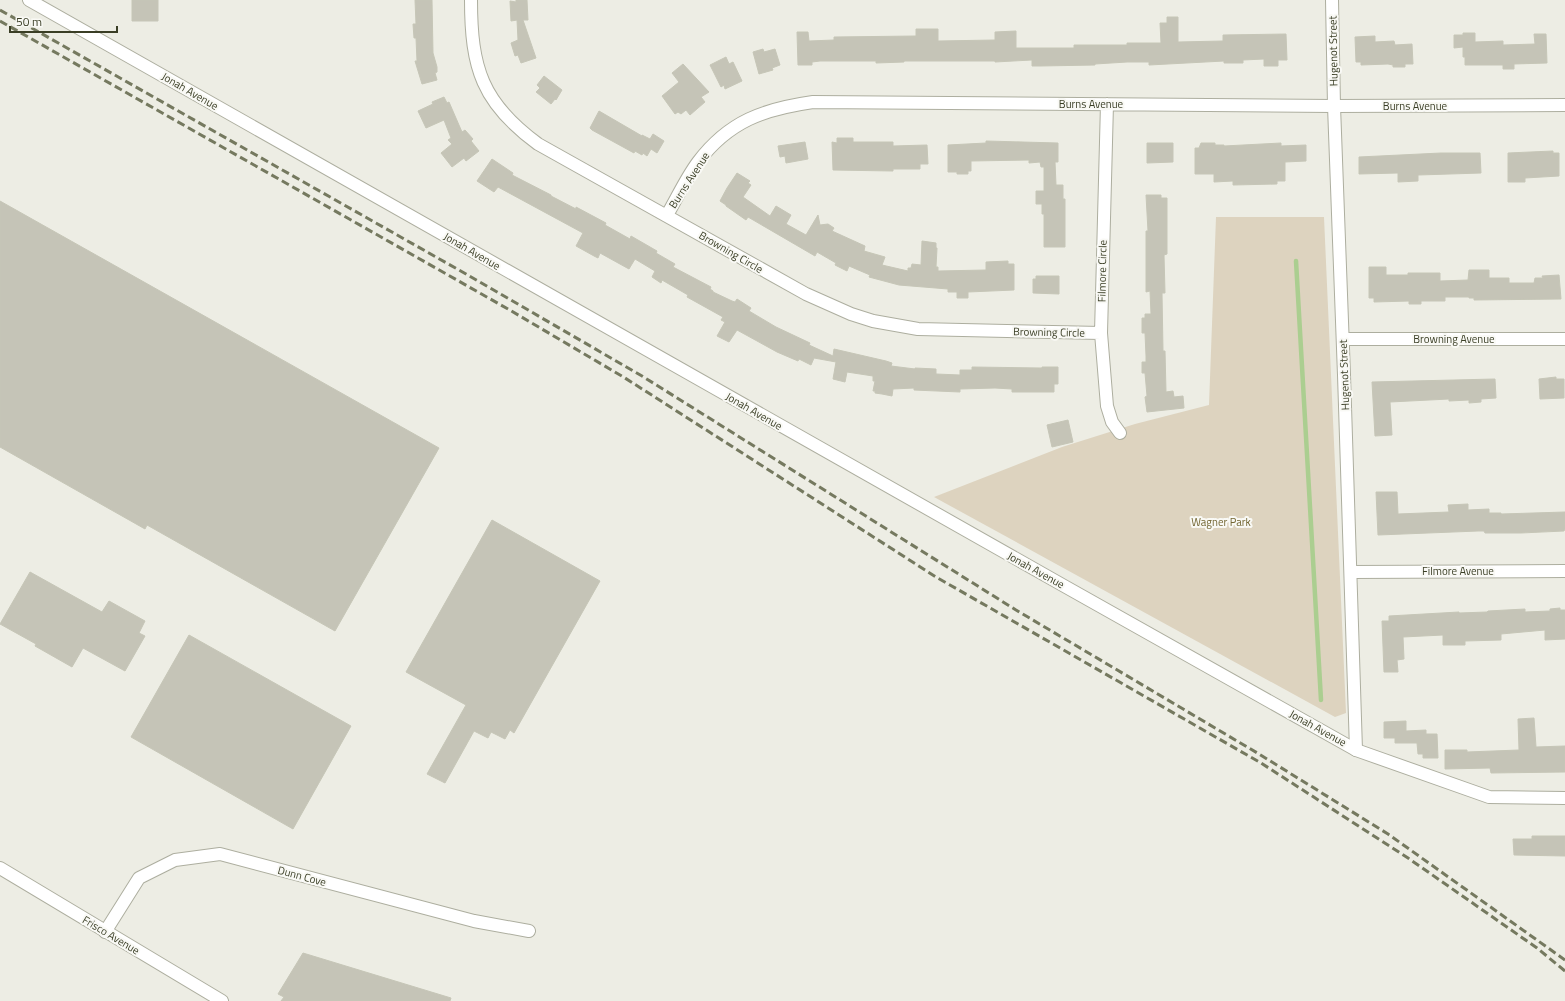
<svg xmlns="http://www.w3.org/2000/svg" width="1565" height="1001" font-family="'Titillium Web',sans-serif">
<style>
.green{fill:#ddd3bf}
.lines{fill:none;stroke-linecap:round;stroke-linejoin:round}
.stream{stroke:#abce90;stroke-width:4.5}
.building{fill:#c5c4b7;stroke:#c6c6b7}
.minor-casing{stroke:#adae9f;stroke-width:14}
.tertiary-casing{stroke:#adae9f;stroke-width:14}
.minor{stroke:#fff;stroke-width:12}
.tertiary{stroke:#fff;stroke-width:12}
.rail{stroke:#75795f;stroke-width:3;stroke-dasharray:8 4;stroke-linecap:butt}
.labels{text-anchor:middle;stroke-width:4;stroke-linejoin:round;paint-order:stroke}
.street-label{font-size:11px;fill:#3a3e25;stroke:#f9f9f5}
.park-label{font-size:11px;fill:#726531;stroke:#f9f9f5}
</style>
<rect width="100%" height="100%" fill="#edede4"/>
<path class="green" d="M 1216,217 L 1324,217 L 1346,713 L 1335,717 L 934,497 L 1062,447 L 1135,424 L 1209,405 Z"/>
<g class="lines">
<path class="stream" d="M 1296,261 L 1321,700"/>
</g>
<path class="building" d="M 132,0 L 158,0 L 158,21 L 132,21 Z
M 415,0 L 432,0 L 433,53 L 437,67 L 437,72 L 435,73 L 437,80 L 422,84 L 415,61 L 417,61 L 416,38 L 414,38 L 413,24 L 416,24 Z
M 516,0 L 527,0 L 528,20 L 523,20 L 536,58 L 521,63 L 518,55 L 515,56 L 511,43 L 518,40 L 517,20 L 511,21 L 510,1 L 516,2 Z
M 1167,17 L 1178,17 L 1178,42 L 1223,41 L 1223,35 L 1286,34 L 1287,60 L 1278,60 L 1278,66 L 1264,66 L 1264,59 L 1243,60 L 1243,63 L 1224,63 L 1224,61 L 1149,65 L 1149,62 L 1127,62 L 1095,64 L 1095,65 L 1040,66 L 1032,66 L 1032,60 L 995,62 L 995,61 L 904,61 L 904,62 L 876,63 L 876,61 L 820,61 L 812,62 L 812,65 L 798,65 L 797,32 L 808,32 L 809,41 L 834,40 L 834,37 L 916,36 L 916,29 L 938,29 L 938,41 L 995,40 L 995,32 L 1016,31 L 1016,48 L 1074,48 L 1074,45 L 1127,45 L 1127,43 L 1161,43 L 1160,23 L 1167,23 Z
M 1463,33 L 1475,33 L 1475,42 L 1503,41 L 1503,45 L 1535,44 L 1534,34 L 1546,34 L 1547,63 L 1514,64 L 1514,69 L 1503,69 L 1503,65 L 1465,65 L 1465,57 L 1463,57 L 1463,47 L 1454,48 L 1454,35 L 1463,35 Z
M 1375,36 L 1375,42 L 1394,41 L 1395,45 L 1412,44 L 1413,64 L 1405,64 L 1405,67 L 1393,67 L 1393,65 L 1388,64 L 1361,65 L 1361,62 L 1356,62 L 1355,37 Z
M 763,49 L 764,52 L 775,49 L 780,65 L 772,68 L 773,70 L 759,74 L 753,52 Z
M 726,57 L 729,64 L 733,62 L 742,81 L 725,89 L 724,85 L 721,87 L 710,65 Z
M 683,64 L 709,92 L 701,97 L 705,102 L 690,115 L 686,110 L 681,114 L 678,112 L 675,114 L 662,96 L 679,82 L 672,73 Z
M 544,76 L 562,90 L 556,100 L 555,99 L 551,104 L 536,92 L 540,88 L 537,85 Z
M 444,97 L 447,103 L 449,102 L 462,132 L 465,130 L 473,139 L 471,141 L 479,151 L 466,161 L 464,158 L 452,167 L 441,153 L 452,144 L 448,140 L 451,138 L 444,120 L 426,128 L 418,111 L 433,104 L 432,102 Z
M 599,111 L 642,136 L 642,135 L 650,139 L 653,134 L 664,141 L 657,153 L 651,149 L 647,156 L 643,153 L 642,155 L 635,151 L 634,153 L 592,130 L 590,128 Z
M 837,138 L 853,138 L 853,142 L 893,142 L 893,146 L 927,145 L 928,164 L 920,164 L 920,169 L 893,169 L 893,171 L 833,170 L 832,142 L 837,143 Z
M 986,141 L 1058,143 L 1058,162 L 1055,162 L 1056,185 L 1063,185 L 1063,199 L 1065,199 L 1065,247 L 1044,247 L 1044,214 L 1042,214 L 1042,204 L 1036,204 L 1036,191 L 1044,191 L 1044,167 L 1041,167 L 1040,162 L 1029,163 L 1029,160 L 971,161 L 971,171 L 968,171 L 968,174 L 957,174 L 957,172 L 948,172 L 948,145 L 986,143 Z
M 805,142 L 808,159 L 786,163 L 785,156 L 780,157 L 778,146 Z
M 1147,143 L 1173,143 L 1173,162 L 1147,163 Z
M 1201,143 L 1215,143 L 1215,145 L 1224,145 L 1224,146 L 1281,143 L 1281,146 L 1306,145 L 1306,161 L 1285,162 L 1285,181 L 1277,181 L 1277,184 L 1233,185 L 1233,181 L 1214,182 L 1214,174 L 1195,174 L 1195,148 L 1199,148 Z
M 1553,151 L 1553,153 L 1559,153 L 1559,176 L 1525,178 L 1525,182 L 1508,182 L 1508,153 Z
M 1441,153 L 1480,153 L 1481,173 L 1418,175 L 1418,181 L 1398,182 L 1398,173 L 1359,174 L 1359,157 Z
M 492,159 L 513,173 L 512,175 L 551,195 L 551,196 L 576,209 L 576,207 L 606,223 L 605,225 L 630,239 L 631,236 L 657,251 L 656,253 L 675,264 L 673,267 L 711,287 L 710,289 L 713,291 L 713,292 L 732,301 L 735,302 L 737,299 L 751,308 L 749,311 L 776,327 L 810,343 L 809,345 L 833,356 L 834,349 L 886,361 L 892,363 L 891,366 L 915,369 L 915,368 L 936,369 L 936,374 L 960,375 L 960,370 L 972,370 L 972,367 L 1042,368 L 1042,367 L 1058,367 L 1058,384 L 1054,384 L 1054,392 L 1012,392 L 1012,389 L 995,388 L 960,389 L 960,392 L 914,390 L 914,388 L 893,389 L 892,396 L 882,394 L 875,393 L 875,391 L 873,391 L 875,381 L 873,381 L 873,376 L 847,372 L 845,382 L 833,379 L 836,362 L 814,358 L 811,365 L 799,359 L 798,361 L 777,352 L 737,330 L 729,342 L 717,336 L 725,322 L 721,320 L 723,317 L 687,297 L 688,295 L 662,280 L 661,283 L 652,277 L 655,271 L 635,259 L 629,269 L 600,253 L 598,258 L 594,256 L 576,246 L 583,233 L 498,187 L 494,192 L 477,181 Z
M 737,173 L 750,181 L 748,183 L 751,185 L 743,197 L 770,216 L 776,206 L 791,215 L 786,224 L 806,235 L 818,215 L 820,225 L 828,224 L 834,228 L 832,231 L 865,246 L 864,251 L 885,257 L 882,265 L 908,271 L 908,268 L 911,268 L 912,264 L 921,265 L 922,241 L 936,243 L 936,248 L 937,248 L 936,267 L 938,267 L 938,271 L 986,270 L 986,262 L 1008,261 L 1008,264 L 1014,264 L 1014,290 L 968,292 L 968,298 L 957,298 L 957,292 L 948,292 L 948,289 L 899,285 L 869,277 L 870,275 L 849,266 L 847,271 L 835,265 L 836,263 L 817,252 L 815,256 L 748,217 L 746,220 L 726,206 L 726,205 L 720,201 L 727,188 Z
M 1146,195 L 1161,195 L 1161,198 L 1167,198 L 1167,254 L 1164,255 L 1165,293 L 1162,293 L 1163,351 L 1165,351 L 1166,392 L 1173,391 L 1174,397 L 1183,396 L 1184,408 L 1147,412 L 1145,397 L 1147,396 L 1145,373 L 1142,373 L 1142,362 L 1146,362 L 1146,356 L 1145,333 L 1142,333 L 1142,318 L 1145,318 L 1145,314 L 1151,314 L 1150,291 L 1146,292 L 1146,231 L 1148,231 Z
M 0,201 L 439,448 L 335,631 L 147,525 L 145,529 L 0,447 Z
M 1369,267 L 1386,267 L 1386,275 L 1408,275 L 1408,273 L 1440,273 L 1440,281 L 1468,280 L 1469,270 L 1489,270 L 1489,278 L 1509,278 L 1509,283 L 1534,283 L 1535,278 L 1543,278 L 1542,276 L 1559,275 L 1561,299 L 1474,300 L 1474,298 L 1469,298 L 1469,297 L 1445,297 L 1445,301 L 1421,301 L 1421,304 L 1409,304 L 1409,301 L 1374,302 L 1374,298 L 1369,298 Z
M 1036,276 L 1059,276 L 1059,294 L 1033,293 L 1033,279 L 1036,279 Z
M 1556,377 L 1556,379 L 1564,379 L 1564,398 L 1540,399 L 1539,379 Z
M 1495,379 L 1496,398 L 1481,399 L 1481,402 L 1469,403 L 1469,400 L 1449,401 L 1449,399 L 1390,402 L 1392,435 L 1375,436 L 1372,382 Z
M 1068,420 L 1073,442 L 1052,447 L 1047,425 Z
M 1376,492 L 1397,492 L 1398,514 L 1449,512 L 1448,505 L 1468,504 L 1468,510 L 1489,509 L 1489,513 L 1501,513 L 1501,514 L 1565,512 L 1565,529 L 1564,531 L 1521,533 L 1485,533 L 1484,531 L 1478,531 L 1378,535 Z
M 492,520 L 600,581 L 514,733 L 510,730 L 505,739 L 491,732 L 488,738 L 474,731 L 445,783 L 427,774 L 466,705 L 406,672 Z
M 30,572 L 102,612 L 109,601 L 145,621 L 139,633 L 145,636 L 125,671 L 83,648 L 72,667 L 35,646 L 36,644 L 0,624 Z
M 1560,608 L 1560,610 L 1565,610 L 1565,639 L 1545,640 L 1545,630 L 1501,634 L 1501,640 L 1465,641 L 1465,645 L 1443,645 L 1443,635 L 1403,637 L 1404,659 L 1397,660 L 1398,672 L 1384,672 L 1382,621 L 1389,621 L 1389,616 L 1459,612 L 1459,613 L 1487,612 L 1488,611 L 1525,609 L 1525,612 L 1550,611 L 1550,609 Z
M 189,635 L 351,726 L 293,829 L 131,737 Z
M 1534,718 L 1536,747 L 1565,746 L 1565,772 L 1491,773 L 1490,768 L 1445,769 L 1445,750 L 1467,750 L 1467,752 L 1519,750 L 1518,719 Z
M 1406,721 L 1406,731 L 1426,730 L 1426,734 L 1437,734 L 1438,758 L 1423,758 L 1423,754 L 1418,754 L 1417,743 L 1395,743 L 1395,738 L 1384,738 L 1384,722 Z
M 1532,836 L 1565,836 L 1565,856 L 1514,855 L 1513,839 L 1532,839 Z
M 303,953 L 451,998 L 450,1001 L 281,1001 L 284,997 L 278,994 Z"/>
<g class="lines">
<g class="minor-casing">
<path id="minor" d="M 471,0 C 471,68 482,103 538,144 L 806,294 L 851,314 L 873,321 L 918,329 L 1101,333
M 1332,0 L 1334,106 L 1344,375 L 1356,750
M 1107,104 L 1101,333 L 1107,406 L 1112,422 L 1120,433
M 667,215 C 677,198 686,178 698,162 C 729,121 764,109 813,102 L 1334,106 L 1565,105
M 1343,339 L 1565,339
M 1351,572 L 1565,571
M 105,932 L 139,878 L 175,860 L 220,854 L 474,921 L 529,931"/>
</g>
<g class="tertiary-casing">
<path id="tertiary" d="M 29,0 L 1066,587 L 1356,750 L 1489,797 L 1565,798
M 0,868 L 222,1001"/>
</g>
<use href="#minor" class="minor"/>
<use href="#tertiary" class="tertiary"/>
<path class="rail" d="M 0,10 L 466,274 L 642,376 L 1016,610 L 1259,754 L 1388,834 L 1565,960
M 0,21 L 508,309 L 625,378 L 936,577 L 1261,763 L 1408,858 L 1537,948 L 1565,971"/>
</g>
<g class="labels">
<g class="street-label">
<text transform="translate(1333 51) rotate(-91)" y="4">Hugenot Street</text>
<text transform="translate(190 91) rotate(30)" y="4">Jonah Avenue</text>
<text x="1091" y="108">Burns Avenue</text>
<text x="1415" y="110">Burns Avenue</text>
<text transform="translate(689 180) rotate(-57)" y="4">Burns Avenue</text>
<text transform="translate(472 251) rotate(30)" y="4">Jonah Avenue</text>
<text transform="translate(731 252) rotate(30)" y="4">Browning Circle</text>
<text transform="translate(1102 271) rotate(-89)" y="4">Filmore Circle</text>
<text transform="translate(1049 332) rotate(1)" y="4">Browning Circle</text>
<text x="1454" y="343">Browning Avenue</text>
<text transform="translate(1344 375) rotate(-92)" y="4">Hugenot Street</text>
<text transform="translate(754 411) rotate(30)" y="4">Jonah Avenue</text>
<text transform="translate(1036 570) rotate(29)" y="4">Jonah Avenue</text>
<text x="1458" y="575">Filmore Avenue</text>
<text transform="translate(1318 728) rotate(29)" y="4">Jonah Avenue</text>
<text transform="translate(302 876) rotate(15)" y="4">Dunn Cove</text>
<text transform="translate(111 935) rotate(31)" y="4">Frisco Avenue</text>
</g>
<g class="park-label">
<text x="1221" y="526">Wagner Park</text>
</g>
</g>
<path d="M10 26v6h107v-6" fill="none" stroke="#3a3e25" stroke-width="2"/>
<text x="16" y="26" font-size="12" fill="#3a3e25" stroke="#f9f9f5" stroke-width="3" paint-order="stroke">50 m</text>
</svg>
